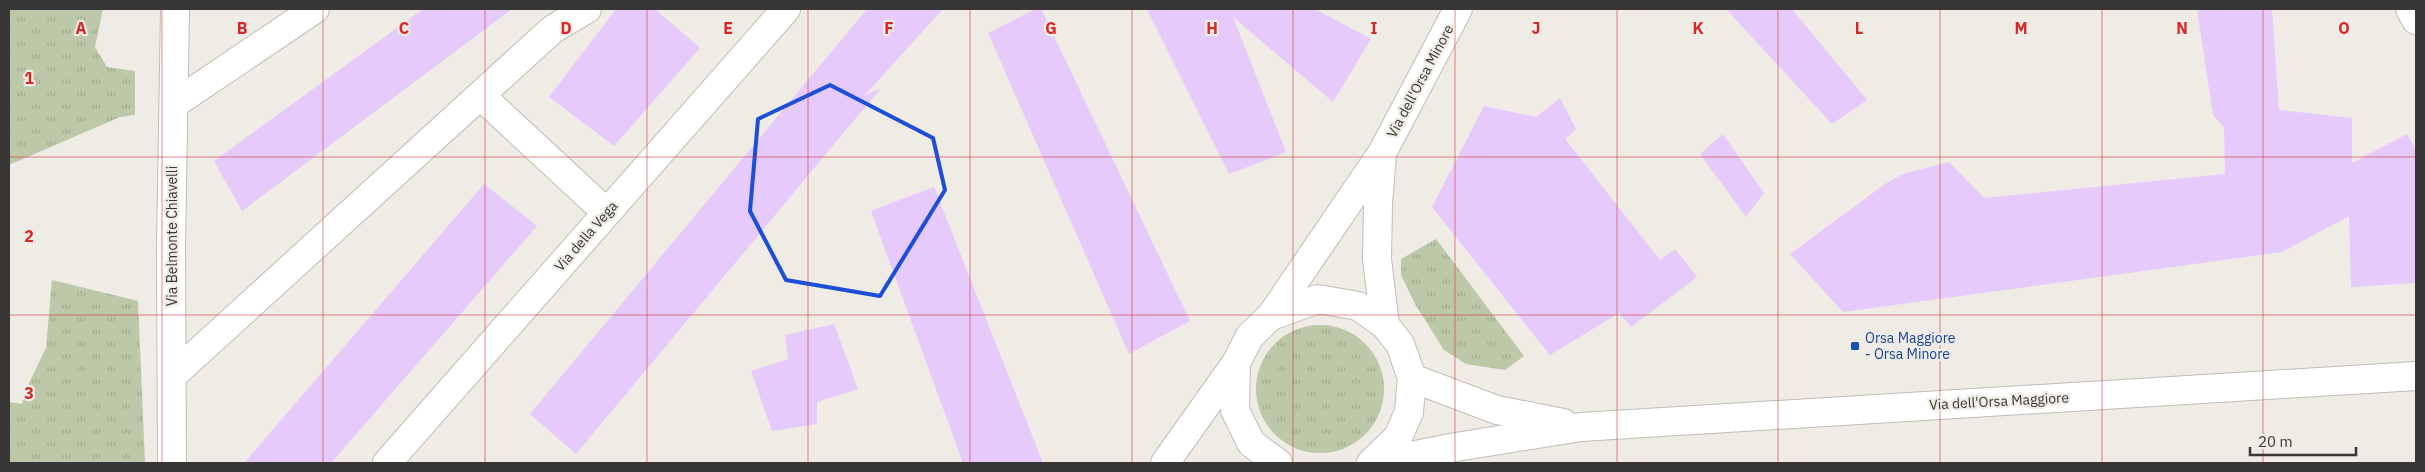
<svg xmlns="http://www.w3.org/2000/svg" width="2425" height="472" font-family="'IBM Plex Sans',sans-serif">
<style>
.grass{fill:url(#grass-tufts)}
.building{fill:#e6cafb}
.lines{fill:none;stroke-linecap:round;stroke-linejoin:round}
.minor-casing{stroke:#c1bdb7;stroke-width:30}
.minor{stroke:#fff;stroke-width:28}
.marked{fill:none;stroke:#1d4ed8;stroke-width:4;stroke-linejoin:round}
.grid{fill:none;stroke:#d62828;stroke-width:1;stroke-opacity:0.55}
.transit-dot{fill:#1a4fb4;stroke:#efebe5;stroke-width:2}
.labels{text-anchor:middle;stroke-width:4.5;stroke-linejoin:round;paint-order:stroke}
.street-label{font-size:14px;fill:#393735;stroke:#efebe5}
.transit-label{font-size:14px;fill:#164399;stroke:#efebe5;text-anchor:start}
.grid-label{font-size:16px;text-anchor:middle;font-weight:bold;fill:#d62828;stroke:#efebe5;stroke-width:4.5;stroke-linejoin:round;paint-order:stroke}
</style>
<defs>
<pattern id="grass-tufts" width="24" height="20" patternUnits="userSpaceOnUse" patternTransform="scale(1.25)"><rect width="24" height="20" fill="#bcc8a7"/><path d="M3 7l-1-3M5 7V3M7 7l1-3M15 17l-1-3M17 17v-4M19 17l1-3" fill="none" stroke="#a2ac90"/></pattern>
</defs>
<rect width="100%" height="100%" fill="#efebe5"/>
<path class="grass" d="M 9,9 L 103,9 L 95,47 L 107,67 L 135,71 L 135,115 L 120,117 L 9,165 Z
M 1436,239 L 1524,356 L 1505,370 L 1466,364 L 1444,350 L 1415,304 L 1401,275 L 1401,259 Z
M 52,280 L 138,301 L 145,463 L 9,463 L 9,402 L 22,404 L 27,387 L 46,348 Z
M1256 389a64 64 0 1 1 128 0a64 64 0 1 1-128 0Z"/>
<path class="building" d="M 423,9 L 512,9 L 242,211 L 214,161 Z
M 616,9 L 655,9 L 700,48 L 614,146 L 549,97 Z
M 867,9 L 943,9 L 864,96 L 881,88 L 576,454 L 530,414 Z
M 1035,9 L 1041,9 L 1190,321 L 1129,354 L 988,33 Z
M 1147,9 L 1315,9 L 1371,39 L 1333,102 L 1233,17 L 1286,152 L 1229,174 Z
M 1726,9 L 1792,9 L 1867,100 L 1832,124 Z
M 2197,9 L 2272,9 L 2279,110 L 2352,118 L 2352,163 L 2407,134 L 2416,150 L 2416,283 L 2351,287 L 2349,216 L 2282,252 L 1843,312 L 1790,254 L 1885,184 L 1903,174 L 1949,162 L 1984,198 L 2225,174 L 2224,128 L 2213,115 Z
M 1560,98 L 1576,129 L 1565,139 L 1660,260 L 1675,249 L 1697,277 L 1631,327 L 1619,313 L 1550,355 L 1432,207 L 1484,106 L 1536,117 Z
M 1723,134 L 1764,193 L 1746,217 L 1700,154 Z
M 484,184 L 537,226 L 331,463 L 244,463 Z
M 934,187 L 1043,463 L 963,463 L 871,211 Z
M 834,324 L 858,389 L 817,402 L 817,424 L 772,431 L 751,371 L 788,359 L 785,335 Z"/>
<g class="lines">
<g class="minor-casing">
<path id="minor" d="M 2410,9 L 2416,20
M 481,96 L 607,213
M 174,104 L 315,9
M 1382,155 L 1378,204 L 1377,259 L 1385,325
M 1271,316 L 1318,299 L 1358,306 L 1385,325 L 1400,344 L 1412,378 L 1409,412 L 1398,437 L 1371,463
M 1236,363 L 1235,410 L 1251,443 L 1278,463
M 172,376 L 553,29 L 587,9
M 1412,378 L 1497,410 L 1563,423
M 172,463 L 171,246 L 175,9
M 387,463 L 786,9
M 1165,463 L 1236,363 L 1250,336 L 1271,316 L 1382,153 L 1458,9
M 1375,463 L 1456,447 L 1581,427 L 2416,376"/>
</g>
<use href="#minor" class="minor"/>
</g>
<path class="marked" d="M 830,85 L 933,138 L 945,190 L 880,296 L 786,280 L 750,211 L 758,119 Z"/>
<path class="grid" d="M 162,9 L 162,463M 323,9 L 323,463M 485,9 L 485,463M 647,9 L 647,463M 808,9 L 808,463M 970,9 L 970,463M 1132,9 L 1132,463M 1293,9 L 1293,463M 1455,9 L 1455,463M 1617,9 L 1617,463M 1778,9 L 1778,463M 1940,9 L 1940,463M 2102,9 L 2102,463M 2263,9 L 2263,463M 9,157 L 2416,157M 9,315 L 2416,315"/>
<rect class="transit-dot" x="1850" y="341" width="10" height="10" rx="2.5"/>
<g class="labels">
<g class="street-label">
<text transform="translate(1420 81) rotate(-62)" y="5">Via dell'Orsa Minore</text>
<text transform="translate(172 236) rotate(-90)" y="5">Via Belmonte Chiavelli</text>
<text transform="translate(586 236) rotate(-49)" y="5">Via della Vega</text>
<text transform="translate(1999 401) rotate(-3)" y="5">Via dell'Orsa Maggiore</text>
</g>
<g class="transit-label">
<text x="1865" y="343">Orsa Maggiore<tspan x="1865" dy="16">- Orsa Minore</tspan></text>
</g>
</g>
<g class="grid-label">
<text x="81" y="34">A</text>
<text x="242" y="34">B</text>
<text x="404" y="34">C</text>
<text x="566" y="34">D</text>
<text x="728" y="34">E</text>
<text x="889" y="34">F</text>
<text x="1051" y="34">G</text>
<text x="1212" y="34">H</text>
<text x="1374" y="34">I</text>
<text x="1536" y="34">J</text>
<text x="1698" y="34">K</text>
<text x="1859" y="34">L</text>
<text x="2021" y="34">M</text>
<text x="2182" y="34">N</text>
<text x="2344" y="34">O</text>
<text x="29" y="84">1</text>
<text x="29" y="242">2</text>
<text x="29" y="399">3</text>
</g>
<rect width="2425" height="472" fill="none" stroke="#393735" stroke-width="20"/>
<path d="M2250 447v8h106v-8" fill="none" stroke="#393735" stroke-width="2.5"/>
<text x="2258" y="447" font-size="15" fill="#393735" stroke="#efebe5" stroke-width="4" paint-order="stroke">20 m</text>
</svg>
